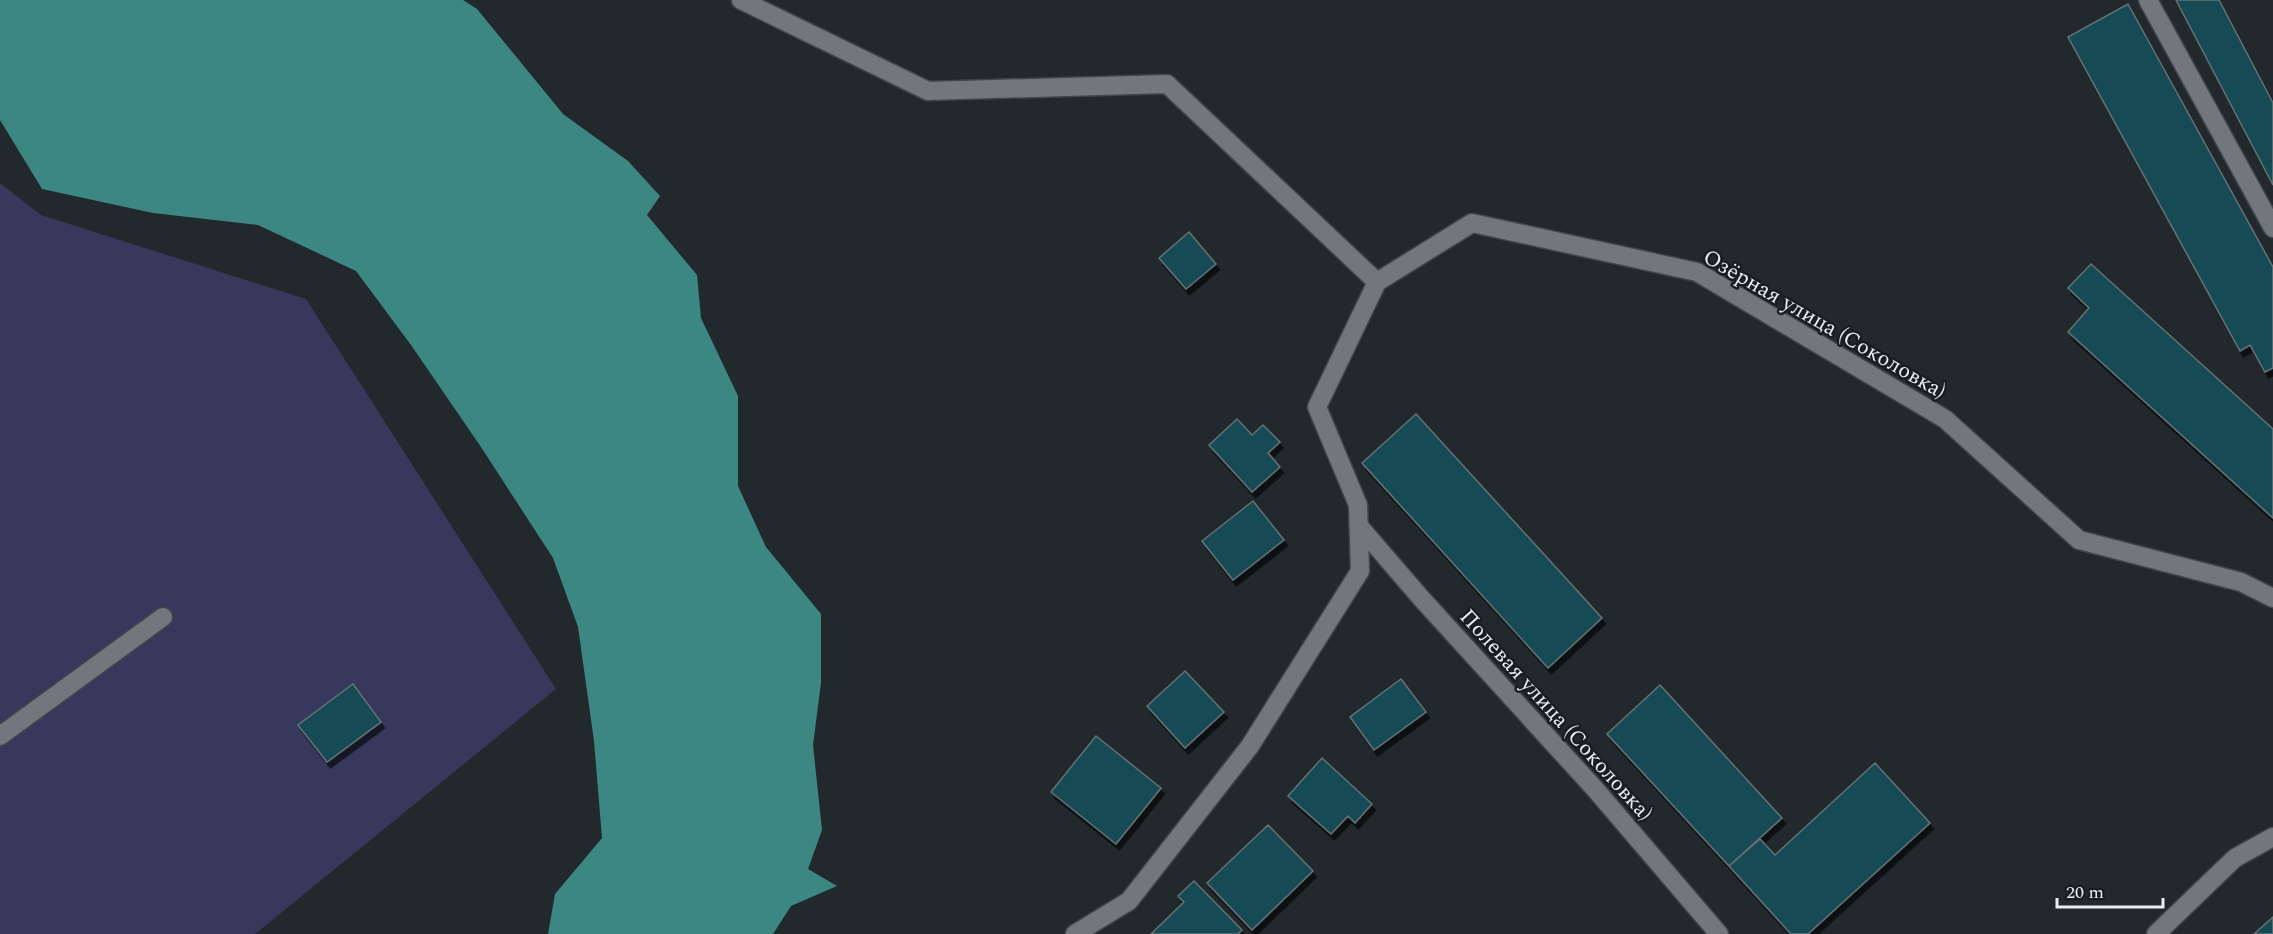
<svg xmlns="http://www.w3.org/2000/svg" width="2273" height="934" font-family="Spectral,serif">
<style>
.green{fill:#36395c}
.water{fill:#3d8783}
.building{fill:#124b55;stroke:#677174;stroke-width:1.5;filter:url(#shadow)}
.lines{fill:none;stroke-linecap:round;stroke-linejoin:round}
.minor-casing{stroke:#40464a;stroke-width:21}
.minor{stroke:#70787e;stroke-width:18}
.labels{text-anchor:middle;stroke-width:5;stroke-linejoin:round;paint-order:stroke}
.street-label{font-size:22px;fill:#e8edf0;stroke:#181f23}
</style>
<defs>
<filter id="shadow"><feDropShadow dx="3.5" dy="6" stdDeviation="0" flood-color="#0009"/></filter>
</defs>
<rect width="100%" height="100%" fill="#21292d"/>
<path class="green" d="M 0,183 L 41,215 L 306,299 L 556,689 L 255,934 L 0,934 Z"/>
<path class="water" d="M 0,0 L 463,0 L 477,9 L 563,114 L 628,161 L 660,196 L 647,215 L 697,275 L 701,318 L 738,396 L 738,486 L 766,547 L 821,614 L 821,683 L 813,745 L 822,830 L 808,869 L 837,886 L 791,906 L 773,934 L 548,934 L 555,894 L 602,838 L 594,741 L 578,627 L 553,558 L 481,447 L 411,345 L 356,271 L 258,225 L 153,213 L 42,189 L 0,120 Z"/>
<path class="building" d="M 2176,0 L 2219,0 L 2273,103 L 2273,185 Z
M 2128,4 L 2273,267 L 2273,368 L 2265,372 L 2250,345 L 2240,351 L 2068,37 Z
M 1189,232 L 1216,264 L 1186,289 L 1159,258 Z
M 2091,264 L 2273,429 L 2273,518 L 2068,332 L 2089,308 L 2068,288 Z
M 1416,414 L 1602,618 L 1548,668 L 1362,463 Z
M 1237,419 L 1252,435 L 1263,425 L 1280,442 L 1268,453 L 1280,467 L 1252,492 L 1209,445 Z
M 1253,501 L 1284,540 L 1233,580 L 1202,541 Z
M 1185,671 L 1224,712 L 1185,748 L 1147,706 Z
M 1401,679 L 1426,712 L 1374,750 L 1350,717 Z
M 353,684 L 381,722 L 327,762 L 298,725 Z
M 1660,685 L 1782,818 L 1729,866 L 1607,734 Z
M 1096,736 L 1161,788 L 1116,844 L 1051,792 Z
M 1322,758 L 1372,804 L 1355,823 L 1348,816 L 1331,834 L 1288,796 Z
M 1875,763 L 1930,823 L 1808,934 L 1791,934 L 1729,866 L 1760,839 L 1775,855 Z
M 1268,825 L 1313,871 L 1252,930 L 1207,883 Z
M 1194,881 L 1242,930 L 1238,934 L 1151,934 L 1184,902 L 1178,896 Z
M 2273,917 L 2273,934 L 2254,934 Z"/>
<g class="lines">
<g class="minor-casing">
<path id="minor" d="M 741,0 L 928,91 L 1167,84 L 1377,282
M 2148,0 L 2273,228
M 1359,526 L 1421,598 L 1595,789 L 1719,934
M 0,736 L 163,617
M 1075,934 L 1129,901 L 1250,746 L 1360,571 L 1358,505 L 1317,407 L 1377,282 L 1472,223 L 1697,272 L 1945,419 L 2079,540 L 2241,582 L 2273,598
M 2156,934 L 2235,858 L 2273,837"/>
</g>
<use href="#minor" class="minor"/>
</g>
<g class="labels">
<g class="street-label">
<text transform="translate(1825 323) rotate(30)" y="8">Озёрная улица (Соколовка)</text>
<text transform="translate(1557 714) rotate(48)" y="8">Полевая улица (Соколовка)</text>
</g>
</g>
<path d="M2057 898v9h106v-9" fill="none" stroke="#e8edf0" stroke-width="3"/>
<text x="2066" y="898" font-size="18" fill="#e8edf0" stroke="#181f23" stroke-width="4.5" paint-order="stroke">20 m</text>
</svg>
